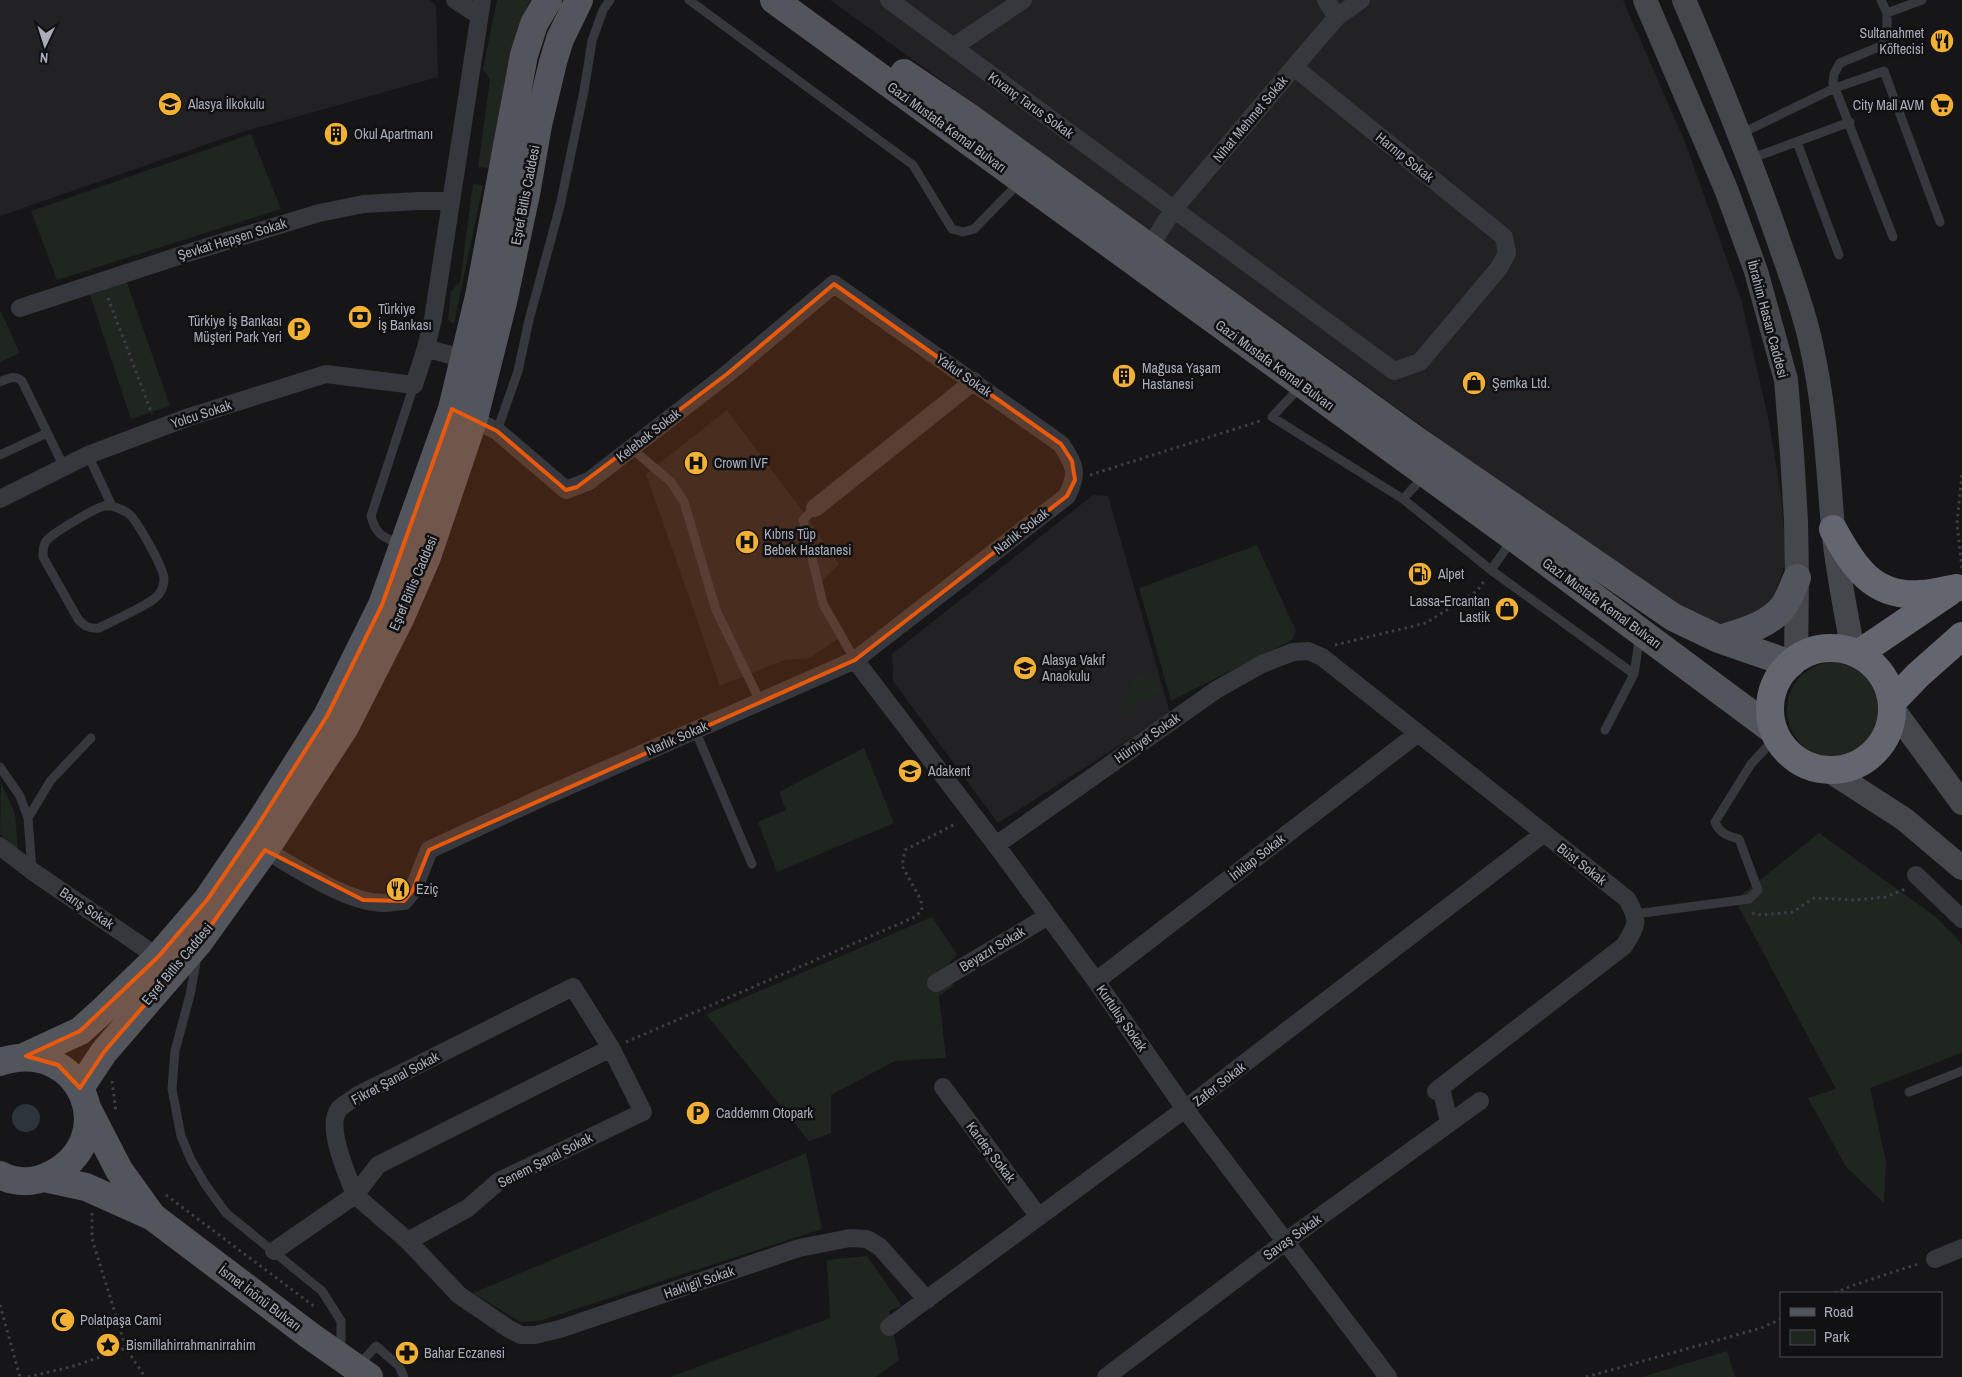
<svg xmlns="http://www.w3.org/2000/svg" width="1962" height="1377" font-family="'Archivo Narrow',sans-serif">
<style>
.built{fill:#222225}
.green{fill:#1e261f}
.water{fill:#2c353c}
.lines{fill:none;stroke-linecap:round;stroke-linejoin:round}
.path{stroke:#3d3f44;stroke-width:3;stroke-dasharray:2.5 4;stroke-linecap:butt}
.lane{stroke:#37383d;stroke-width:9}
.street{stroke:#37383d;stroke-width:18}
.secondary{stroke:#45474d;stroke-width:24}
.primary{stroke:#53555c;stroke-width:28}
.highway{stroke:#63666e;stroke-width:28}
.marked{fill:#e8590c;fill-opacity:0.2;stroke:#e8590c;stroke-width:4;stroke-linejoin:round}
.labels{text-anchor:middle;stroke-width:5;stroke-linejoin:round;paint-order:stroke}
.poi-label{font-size:14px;fill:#a8adb8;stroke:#111113;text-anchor:start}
.street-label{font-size:14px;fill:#a8adb8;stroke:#111113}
</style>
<rect width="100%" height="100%" fill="#161618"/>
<path class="built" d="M 0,0 L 429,0 L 436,5 L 438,77 L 242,132 L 0,216 Z
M 830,0 L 1623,0 L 1685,142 L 1741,299 L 1768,417 L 1781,494 L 1786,556 L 1781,579 L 1773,597 L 1760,612 L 1727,624 L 1710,622 L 1669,604 Z
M 727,410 L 810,521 L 839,564 L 820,583 L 827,602 L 845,634 L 810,658 L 785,660 L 720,686 L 646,474 Z
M 1093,495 L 1108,496 L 1170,713 L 998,823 L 893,681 L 892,654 Z"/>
<path class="green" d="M 497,0 L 530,0 L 516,35 L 489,168 L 478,167 L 490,80 L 483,69 Z
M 251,134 L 281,209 L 57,280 L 31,211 Z
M 473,184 L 483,185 L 454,324 L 448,320 L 451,291 L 460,282 Z
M 124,274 L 170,406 L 131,419 L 87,286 Z
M 0,310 L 20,353 L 0,362 Z
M 1257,545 L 1296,631 L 1292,640 L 1171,701 L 1139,588 Z
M1787 710a48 48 0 1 1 96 0a48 48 0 1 1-96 0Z
M 1155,670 L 1162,691 L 1138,702 L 1141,710 L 1128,718 L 1114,701 L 1133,690 L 1129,681 Z
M 864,748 L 894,823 L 777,872 L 758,822 L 786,810 L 779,792 Z
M 1,783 L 15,813 L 18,849 L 0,834 Z
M 1819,833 L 1936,917 L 1962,944 L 1962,1053 L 1870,1088 L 1886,1162 L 1884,1203 L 1846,1167 L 1808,1098 L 1836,1089 L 1735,900 Z
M 932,917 L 957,954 L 948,965 L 953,986 L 939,996 L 946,1058 L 895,1061 L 831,1095 L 831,1133 L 809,1141 L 706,1014 Z
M 806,1153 L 822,1229 L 539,1321 L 520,1322 L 473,1293 Z
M 867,1256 L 902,1306 L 889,1311 L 899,1360 L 876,1377 L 670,1377 L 830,1318 L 827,1260 Z
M 1727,1351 L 1735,1377 L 1642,1377 Z"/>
<path class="water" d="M12 1118a14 14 0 1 1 28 0a14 14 0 1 1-28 0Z"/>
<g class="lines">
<path class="path" d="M 108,298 L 152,414
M 1090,475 L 1260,421
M 1962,568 L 1957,523 L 1962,474
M 1335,645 L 1426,623 L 1477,591 L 1484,581
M 1752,913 L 1761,915 L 1793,912 L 1814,898 L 1854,900 L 1886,897 L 1905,889
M 626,1042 L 915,917 L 922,910 L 921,900 L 902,866 L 905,850 L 957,823
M 112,1081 L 116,1112
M 166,1195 L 315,1307
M 92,1213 L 92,1239 L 126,1348 L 145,1377
M 1835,1293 L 1851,1286 L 1918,1264
M 0,1305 L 20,1377
M 28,1377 L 74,1366 L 126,1348
M 1586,1377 L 1761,1328 L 1781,1319"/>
<path class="lane" d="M 689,0 L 913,165 L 952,229 L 963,232 L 974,229 L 1020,182
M 1881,0 L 1887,13 L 1887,36 L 1881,46 L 1840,63 L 1834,74 L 1833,83 L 1893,237
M 1887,13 L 1922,0
M 1740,134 L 1835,88 L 1884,71 L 1940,222
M 1797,142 L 1839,255
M 1750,159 L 1850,122
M 0,382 C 8,378 14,375 22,381 L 64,467
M 1301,386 L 1272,417 L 1403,499 L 1491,570 L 1512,540
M 497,431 L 518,371 L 529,320 L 560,206 L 584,91 L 592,41 L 603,10 L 610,0
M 631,448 L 671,482 L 684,502 L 716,610 L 760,701
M 0,455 L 47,433
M 88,455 L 112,506 C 112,506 105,506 104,506 C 95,508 55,532 48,539 C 43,544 43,550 43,557 L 78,619 C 84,626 89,629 99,628 C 112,621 151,605 159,594 C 162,590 164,584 164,579 C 164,568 140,527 132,517 C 127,511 120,509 112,506
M 1403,499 L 1425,475
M 815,508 L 803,520 L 823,604 L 855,660
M 401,545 C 384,537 376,536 371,516 L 414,385
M 1491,570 L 1634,674
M 695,730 L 752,864
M 1605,730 L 1634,674 L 1640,635
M 0,767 L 20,796 L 28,818 L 32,870
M 28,818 L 51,780 L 91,738
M 1635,914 L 1749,899 L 1758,890 L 1739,839 C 1728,836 1720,834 1715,822 L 1751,764 L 1777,736
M 197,957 L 190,995 L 175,1051 L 172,1089 L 181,1136 L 191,1160 L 205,1184 L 226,1213 L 322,1291 L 341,1321 L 341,1352
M 1909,1092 L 1962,1071
M 358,1366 L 376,1346 L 399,1366 L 404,1377"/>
<path class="street" d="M 455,0 L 478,15
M 889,0 L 1394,371 L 1420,362 L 1499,268 L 1507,253 L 1504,237 L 1294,67
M 1326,0 L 1337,17
M 953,47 L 1023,0
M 1149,248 L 1173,210 L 1294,67 L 1337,17 L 1361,0
M 20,308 L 191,252 L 319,213 L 364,204 L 418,201 L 451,201
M 426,348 L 464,359
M 0,499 L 88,455 L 189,417 L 326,374 L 414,385 L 426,348 L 433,319 L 482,0
M 815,508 L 974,381
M 855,660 L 996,845 L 1096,981 L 1185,1109 L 1388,1377
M 996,845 L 1216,690 L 1262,664 L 1293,652 L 1308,651 L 1322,657 L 1627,899 C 1640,922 1637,925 1624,946 L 1436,1091
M 0,846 L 32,871 L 165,962
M 265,850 C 297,868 347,903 384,903 C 391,903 397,901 404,901 L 413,890 L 429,850 L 539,799 L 855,660 L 1067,496 C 1079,472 1075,466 1061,444 L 834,284 L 727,374 L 589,481 L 566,490 L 497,431 L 465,415
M 1916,875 L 1962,919
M 1096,981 L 1417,734
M 936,983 L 1048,916
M 943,1087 L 1039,1217
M 1441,1087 L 1449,1123
M 355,1195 C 348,1176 325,1127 339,1109 C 344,1104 353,1099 358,1095 L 573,987 L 611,1048
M 408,1241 L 459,1295 L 509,1329 L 521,1335 L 535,1335 L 560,1329 L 799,1248 L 850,1238 L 867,1239 L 880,1247 L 927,1300
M 274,1251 L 355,1195 L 378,1165 L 611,1048 L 643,1112 L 499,1181 L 468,1208 L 408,1241 L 355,1195
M 1935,1259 L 1962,1248
M 889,1327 L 1185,1109 L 1543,834
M 1106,1377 L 1285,1242 L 1480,1101"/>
<path class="secondary" d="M 1645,0 L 1726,189 L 1756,271 L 1786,380 L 1792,454 L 1796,521 L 1797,578 L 1796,659
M 1684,0 C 1717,77 1748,154 1776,233 C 1788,269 1803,306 1811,344 C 1825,405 1828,467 1833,528 C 1837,570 1846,611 1853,652
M 1893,709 L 1962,803
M 1828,770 L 1904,819 L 1962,868"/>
<path class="primary" d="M 774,0 L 1513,537 L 1774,731
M 904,73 L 969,117 L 1416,440 L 1673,617 L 1719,639 L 1791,664
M 1719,639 C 1742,632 1768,626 1783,607 C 1789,599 1793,587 1797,578
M 26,1056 L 80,1031 L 100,1013 L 158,957 L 207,900 L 256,828 L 327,716 L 382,605 L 452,409 L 479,296 L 524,55 L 534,24 L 548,0
M 0,1062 C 82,1035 124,1141 48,1176 C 34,1183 14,1183 0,1175
M 80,1088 L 104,1052 L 199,942 L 265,850 L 345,727 L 400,619 L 427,557 L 474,418 L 503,302 L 526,194 L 538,125 L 553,62 L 560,39 L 579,0
M 87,1108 L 119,1170 L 152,1216
M 44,1178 L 86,1187 L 153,1217 L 309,1335 L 369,1377"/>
<path class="highway" d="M 1833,529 C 1853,566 1873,598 1921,594 C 1933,594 1945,590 1956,588
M1770 709a61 61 0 1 1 122 0a61 61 0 1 1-122 0Z
M 1858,654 L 1948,593
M 1892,702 L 1918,675 L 1962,636"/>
</g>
<path class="marked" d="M 834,284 L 1061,444 L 1072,461 L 1075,480 L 1067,496 L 855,660 L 429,850 L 413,890 L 404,901 L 363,900 L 265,850 L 199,942 L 104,1052 L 80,1088 L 58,1065 L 26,1056 L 80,1031 L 158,957 L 207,900 L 256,828 L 327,716 L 382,605 L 452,409 L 497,431 L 566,490 L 577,487 L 727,374 Z"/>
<defs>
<g id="restaurant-disc" transform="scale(1.25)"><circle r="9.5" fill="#f2b134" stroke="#111113"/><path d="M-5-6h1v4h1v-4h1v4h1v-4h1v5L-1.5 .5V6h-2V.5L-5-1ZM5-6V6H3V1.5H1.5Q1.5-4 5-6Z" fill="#111"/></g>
<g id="school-disc" transform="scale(1.25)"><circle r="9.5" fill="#f2b134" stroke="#111113"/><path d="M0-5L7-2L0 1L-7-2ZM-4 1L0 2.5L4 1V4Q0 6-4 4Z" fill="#111"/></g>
<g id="supermarket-disc" transform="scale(1.25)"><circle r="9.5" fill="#f2b134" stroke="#111113"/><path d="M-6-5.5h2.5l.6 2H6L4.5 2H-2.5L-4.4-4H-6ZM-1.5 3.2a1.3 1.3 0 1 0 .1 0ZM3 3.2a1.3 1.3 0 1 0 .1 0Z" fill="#111"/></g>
<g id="building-disc" transform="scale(1.25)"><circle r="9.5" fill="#f2b134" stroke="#111113"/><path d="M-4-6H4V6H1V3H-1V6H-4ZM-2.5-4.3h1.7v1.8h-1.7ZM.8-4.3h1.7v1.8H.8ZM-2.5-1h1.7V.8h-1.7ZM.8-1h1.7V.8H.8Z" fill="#111"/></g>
<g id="bank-disc" transform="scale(1.25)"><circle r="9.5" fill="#f2b134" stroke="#111113"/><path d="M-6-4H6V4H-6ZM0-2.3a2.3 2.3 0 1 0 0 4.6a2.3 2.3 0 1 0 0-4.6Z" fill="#111"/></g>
<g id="parking-disc" transform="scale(1.25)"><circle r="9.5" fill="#f2b134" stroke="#111113"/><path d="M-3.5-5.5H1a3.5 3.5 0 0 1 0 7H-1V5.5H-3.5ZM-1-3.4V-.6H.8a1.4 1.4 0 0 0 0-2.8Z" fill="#111"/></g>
<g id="shop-disc" transform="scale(1.25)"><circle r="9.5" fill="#f2b134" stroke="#111113"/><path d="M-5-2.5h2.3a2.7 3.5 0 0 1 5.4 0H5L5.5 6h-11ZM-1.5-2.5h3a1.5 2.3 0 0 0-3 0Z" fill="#111"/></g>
<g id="hospital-disc" transform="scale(1.25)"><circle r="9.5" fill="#f2b134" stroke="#111113"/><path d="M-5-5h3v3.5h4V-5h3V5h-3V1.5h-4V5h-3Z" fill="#111"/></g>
<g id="fuel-disc" transform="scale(1.25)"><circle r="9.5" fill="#f2b134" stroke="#111113"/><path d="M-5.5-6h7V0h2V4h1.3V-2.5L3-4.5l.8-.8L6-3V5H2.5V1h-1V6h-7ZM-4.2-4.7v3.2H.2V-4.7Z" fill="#111"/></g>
<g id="university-disc" transform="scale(1.25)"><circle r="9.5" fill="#f2b134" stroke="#111113"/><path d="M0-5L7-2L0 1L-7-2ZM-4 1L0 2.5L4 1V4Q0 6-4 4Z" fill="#111"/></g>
<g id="mosque-disc" transform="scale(1.25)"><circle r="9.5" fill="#f2b134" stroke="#111113"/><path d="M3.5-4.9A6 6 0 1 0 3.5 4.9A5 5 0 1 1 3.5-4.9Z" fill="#111"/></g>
<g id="sight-disc" transform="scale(1.25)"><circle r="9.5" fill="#f2b134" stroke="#111113"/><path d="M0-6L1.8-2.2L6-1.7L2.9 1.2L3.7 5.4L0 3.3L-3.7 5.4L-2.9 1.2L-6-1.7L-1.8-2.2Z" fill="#111"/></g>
<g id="pharmacy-disc" transform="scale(1.25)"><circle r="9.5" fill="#f2b134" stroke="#111113"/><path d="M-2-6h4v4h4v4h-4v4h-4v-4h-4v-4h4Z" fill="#111"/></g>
</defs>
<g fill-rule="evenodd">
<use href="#restaurant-disc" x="1942" y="41"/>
<use href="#school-disc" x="170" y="104"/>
<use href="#supermarket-disc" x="1942" y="105"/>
<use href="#building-disc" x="336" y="134"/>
<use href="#bank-disc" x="360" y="317"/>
<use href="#parking-disc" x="299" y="329"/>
<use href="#building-disc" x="1124" y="376"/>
<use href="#shop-disc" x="1474" y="383"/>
<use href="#hospital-disc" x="696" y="463"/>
<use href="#hospital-disc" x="747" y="542"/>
<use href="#fuel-disc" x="1420" y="574"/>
<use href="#shop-disc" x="1507" y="609"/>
<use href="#school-disc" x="1025" y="668"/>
<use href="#university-disc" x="910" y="771"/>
<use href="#restaurant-disc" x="398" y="889"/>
<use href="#parking-disc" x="698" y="1113"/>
<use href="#mosque-disc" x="63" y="1320"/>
<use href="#sight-disc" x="108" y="1345"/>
<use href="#pharmacy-disc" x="407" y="1353"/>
</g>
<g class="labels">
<g class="poi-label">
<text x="1924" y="38" text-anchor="end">Sultanahmet<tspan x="1924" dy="16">Köftecisi</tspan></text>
<text x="188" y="109">Alasya İlkokulu</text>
<text x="1924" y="110" text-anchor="end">City Mall AVM</text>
<text x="354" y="139">Okul Apartmanı</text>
<text x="378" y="314">Türkiye<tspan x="378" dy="16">İş Bankası</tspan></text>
<text x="282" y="326" text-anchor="end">Türkiye İş Bankası<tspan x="282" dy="16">Müşteri Park Yeri</tspan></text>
<text x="1142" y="373">Mağusa Yaşam<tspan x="1142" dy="16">Hastanesi</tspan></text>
<text x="1492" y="388">Şemka Ltd.</text>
<text x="714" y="468">Crown IVF</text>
<text x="764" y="539">Kıbrıs Tüp<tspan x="764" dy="16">Bebek Hastanesi</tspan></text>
<text x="1438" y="579">Alpet</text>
<text x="1490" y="606" text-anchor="end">Lassa-Ercantan<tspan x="1490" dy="16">Lastik</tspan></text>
<text x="1042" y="665">Alasya Vakıf<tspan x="1042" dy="16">Anaokulu</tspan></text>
<text x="928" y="776">Adakent</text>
<text x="416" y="894">Eziç</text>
<text x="716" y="1118">Caddemm Otopark</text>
<text x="80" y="1325">Polatpaşa Cami</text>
<text x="126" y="1350">Bismillahirrahmanirrahim</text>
<text x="424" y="1358">Bahar Eczanesi</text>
</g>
<g class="street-label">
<text transform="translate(1031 105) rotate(36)" y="5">Kıvanç Tarus Sokak</text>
<text transform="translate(1250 119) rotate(-50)" y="5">Nihat Mehmet Sokak</text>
<text transform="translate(947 127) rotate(36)" y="5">Gazi Mustafa Kemal Bulvarı</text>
<text transform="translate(1405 157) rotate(39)" y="5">Harnıp Sokak</text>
<text transform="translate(525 195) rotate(-79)" y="5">Eşref Bitlis Caddesi</text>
<text transform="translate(232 239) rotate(-17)" y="5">Şevkat Hepşen Sokak</text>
<text transform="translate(1768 319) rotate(75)" y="5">İbrahim Hasan Caddesi</text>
<text transform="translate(1275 365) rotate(36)" y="5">Gazi Mustafa Kemal Bulvarı</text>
<text transform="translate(964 375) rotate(35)" y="5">Yakut Sokak</text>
<text transform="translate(201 414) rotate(-18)" y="5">Yolcu Sokak</text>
<text transform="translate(648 435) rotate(-38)" y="5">Kelebek Sokak</text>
<text transform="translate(1021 531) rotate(-38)" y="5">Narlık Sokak</text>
<text transform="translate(413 583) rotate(-67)" y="5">Eşref Bitlis Caddesi</text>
<text transform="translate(1602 603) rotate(36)" y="5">Gazi Mustafa Kemal Bulvarı</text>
<text transform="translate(677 738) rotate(-24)" y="5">Narlık Sokak</text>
<text transform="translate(1147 738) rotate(-35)" y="5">Hürriyet Sokak</text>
<text transform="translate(1257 857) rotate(-38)" y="5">İnklap Sokak</text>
<text transform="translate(1582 864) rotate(38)" y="5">Büst Sokak</text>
<text transform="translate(87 908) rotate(34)" y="5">Barış Sokak</text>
<text transform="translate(992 949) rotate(-31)" y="5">Beyazıt Sokak</text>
<text transform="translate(177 964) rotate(-50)" y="5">Eşref Bitlis Caddesi</text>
<text transform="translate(1122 1018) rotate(55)" y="5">Kurtuluş Sokak</text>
<text transform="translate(395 1078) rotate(-28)" y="5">Fikret Şanal Sokak</text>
<text transform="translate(1219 1084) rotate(-38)" y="5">Zafer Sokak</text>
<text transform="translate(991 1152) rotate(53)" y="5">Kardeş Sokak</text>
<text transform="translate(545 1160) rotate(-27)" y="5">Senem Şanal Sokak</text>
<text transform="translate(1292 1237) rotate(-36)" y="5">Savaş Sokak</text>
<text transform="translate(699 1282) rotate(-19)" y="5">Haklıgil Sokak</text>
<text transform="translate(260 1298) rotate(37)" y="5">İsmet İnönü Bulvarı</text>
</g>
</g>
<rect x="1780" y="1292" width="162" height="65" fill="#111113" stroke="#4d4f55"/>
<rect x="1790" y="1308" width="25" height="8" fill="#53555c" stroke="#4d4f55"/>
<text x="1824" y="1317" font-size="15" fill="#a8adb8">Road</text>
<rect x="1790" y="1330" width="25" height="15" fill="#1e261f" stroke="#4d4f55"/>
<text x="1824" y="1342" font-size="15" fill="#a8adb8">Park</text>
<g transform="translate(45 45) rotate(184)" stroke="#111113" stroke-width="4" paint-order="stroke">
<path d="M0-4L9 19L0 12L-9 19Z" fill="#a8adb8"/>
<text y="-8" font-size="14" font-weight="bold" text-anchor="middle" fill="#a8adb8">N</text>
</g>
</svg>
